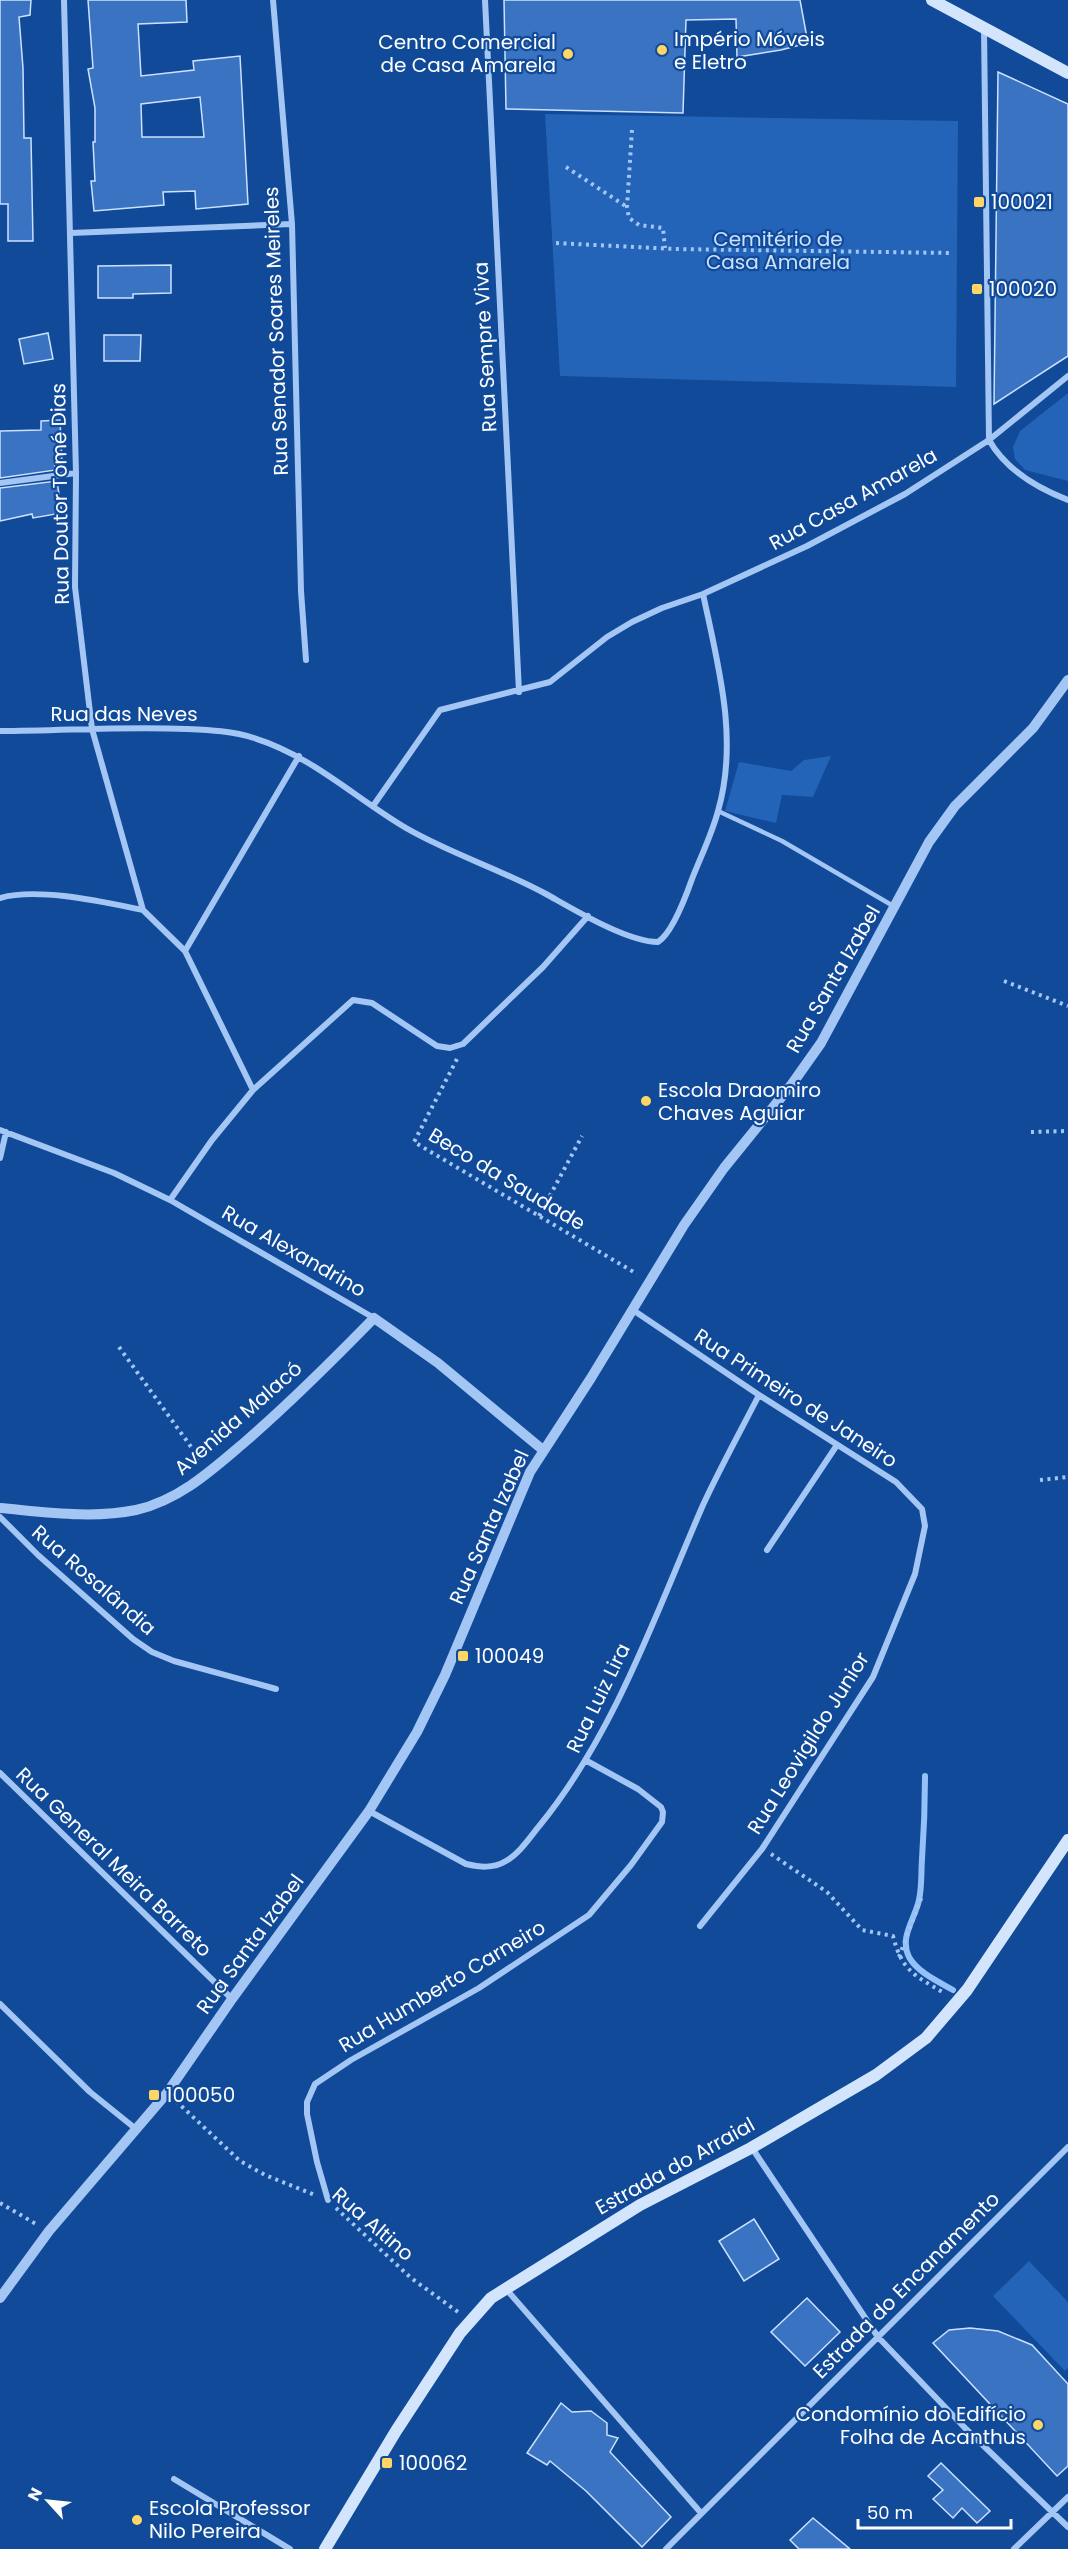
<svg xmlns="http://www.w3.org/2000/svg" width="1068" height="2549" font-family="Poppins,sans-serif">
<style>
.green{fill:#2363b8}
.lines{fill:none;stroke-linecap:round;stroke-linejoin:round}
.stream{stroke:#94c1f8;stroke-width:6}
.building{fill:#3973c1;stroke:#cbe1fe;stroke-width:1.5;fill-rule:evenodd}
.path{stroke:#a3c6f4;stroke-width:4;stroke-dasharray:3 4.5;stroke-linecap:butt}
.service{stroke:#a3c6f4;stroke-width:4.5}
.minor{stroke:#a3c6f4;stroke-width:6}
.tertiary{stroke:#a3c6f4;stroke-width:10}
.secondary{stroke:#d3e4fd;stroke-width:12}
.poi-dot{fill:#ffd666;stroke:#104a99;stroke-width:2}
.labels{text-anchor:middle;stroke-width:4.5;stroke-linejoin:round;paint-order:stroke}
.poi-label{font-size:20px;fill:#fff;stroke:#104a99;text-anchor:start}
.park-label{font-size:20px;fill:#cbe1fe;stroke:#104a99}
.street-label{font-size:20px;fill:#fff;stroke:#104a99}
</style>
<rect width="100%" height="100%" fill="#104a99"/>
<path class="green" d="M 545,114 L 958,121 L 956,387 L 560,376 Z
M 1068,393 L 1068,481 L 1025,470 L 1015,459 L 1013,447 L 1020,431 Z
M 831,756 L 813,797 L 782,795 L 776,823 L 725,811 L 739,762 L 791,771 L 804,760 Z
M 1029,2261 L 1068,2302 L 1068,2368 L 1065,2371 L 993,2296 Z"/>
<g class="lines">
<path class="stream" d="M 925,1776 C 925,1804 924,1831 922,1859 C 921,1873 922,1887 919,1900 C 915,1919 899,1937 909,1957 C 917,1972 939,1982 953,1990"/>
</g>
<path class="building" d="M 0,0 L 31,0 L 30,15 L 19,17 L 23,68 L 24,138 L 31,138 L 33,241 L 8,241 L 8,204 L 0,204 Z
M 88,0 L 186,0 L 187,22 L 138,24 L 141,76 L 194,70 L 193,61 L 240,56 L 248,204 L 196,209 L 195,191 L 163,192 L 164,205 L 94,211 L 91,181 L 95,181 L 93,142 L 95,142 L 95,108 L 88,69 L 93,68 ZM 200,97 L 204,137 L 142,137 L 141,104 Z
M 504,0 L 800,0 L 808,43 L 781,50 L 737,57 L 736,19 L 686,20 L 683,113 L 506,109 Z
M 998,72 L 1068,104 L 1068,356 L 994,404 Z
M 171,265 L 171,293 L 133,294 L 133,298 L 98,298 L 98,266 Z
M 48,333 L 53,359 L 24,364 L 19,339 Z
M 104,335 L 141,335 L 140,361 L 104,361 Z
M 60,420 L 62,463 L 54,463 L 56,470 L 0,478 L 0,431 L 41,430 L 41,421 Z
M 57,481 L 62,513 L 33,518 L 32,514 L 0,521 L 0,488 Z
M 754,2219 L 779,2259 L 744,2281 L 719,2241 Z
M 807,2298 L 840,2332 L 805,2366 L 771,2332 Z
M 970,2328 L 998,2331 L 1032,2345 L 1068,2384 L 1068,2466 L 1057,2476 L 933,2343 L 949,2330 Z
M 561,2403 L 572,2412 L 591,2411 L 607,2423 L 607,2435 L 618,2438 L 610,2452 L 671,2517 L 642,2547 L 586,2491 L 550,2461 L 547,2465 L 527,2453 Z
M 941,2463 L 990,2511 L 977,2523 L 962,2508 L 953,2518 L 933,2499 L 943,2490 L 928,2476 Z
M 813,2518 L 850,2549 L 799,2549 L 790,2540 Z"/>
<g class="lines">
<path class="path" d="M 632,130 L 627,207 L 629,218 L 639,225 L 663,228 L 665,248
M 566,167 L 627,207
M 556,243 L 674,249 L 951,253
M 1004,981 L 1068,1006
M 457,1059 L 414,1142 L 637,1274
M 1031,1132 L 1068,1131
M 539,1216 L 582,1136
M 119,1347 L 202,1462
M 1040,1480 L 1068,1477
M 771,1854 L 827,1892 L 862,1930 L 893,1936 C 902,1971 914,1975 944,1993
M 899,1957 L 922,1896
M 176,2101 L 240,2161 L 265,2175 L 315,2195
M 0,2203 L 36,2224
M 336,2208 L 411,2278 L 458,2312"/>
<path class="service" d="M 718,811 L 782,841 L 895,907"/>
<path class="minor" d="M 64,0 L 76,473 L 75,587 L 92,729 L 143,910 L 185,951 L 253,1090
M 273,0 L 292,224 L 301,591 L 306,660
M 485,0 L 519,692
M 984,29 L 989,440 C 1006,470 1037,488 1068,500
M 71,233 L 292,224
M 0,483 L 76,473
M 0,731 C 62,731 124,726 186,729 C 208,730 233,731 254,738 C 312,756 355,798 406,828 C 451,854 500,869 546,894 C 573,909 627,942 658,942 C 672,933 686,896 692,879 C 701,856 712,834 718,811 C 739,739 718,665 703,594
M 373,806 L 440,710 L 550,682 L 607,637 L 632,622 L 662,608 L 703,594 L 807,546 L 905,494 L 989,440 L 1068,376
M 0,898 C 38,887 103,902 143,910
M 185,951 L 299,756
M 0,1130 L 114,1173 L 170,1200 L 374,1318
M 0,1158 L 6,1132
M 170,1200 L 212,1140 L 253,1090 L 353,1000 L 372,1003 L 437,1046 L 450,1048 L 463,1044 L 543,967 L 588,916
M 633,1310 L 759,1395 L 896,1482 L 922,1509 L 925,1526 L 915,1574 L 873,1677 L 762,1849 L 700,1926
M 0,1517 L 38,1555 L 133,1639 L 152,1652 L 174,1661 L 276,1689
M 767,1550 L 837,1445
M 0,1773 L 232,1999
M 369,1811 L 466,1864 C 479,1867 493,1869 506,1861 C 520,1853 530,1837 540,1825 C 615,1733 656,1613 703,1505 C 720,1468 740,1432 759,1395
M 0,2004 L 90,2092 L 136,2129
M 752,2148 L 878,2337 L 966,2429 L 1068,2527
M 328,2200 L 317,2162 L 307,2114 L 307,2102 L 315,2084 L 351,2060 L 479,1988 L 589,1915 L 631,1865 L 662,1822 L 663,1812 L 661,1807 L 638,1789 L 587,1761
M 506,2289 L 701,2513
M 174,2479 L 290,2549
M 666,2549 L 1068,2147
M 1014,2549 L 1068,2497"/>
<path class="tertiary" d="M 0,1508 C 45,1512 92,1519 136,1510 C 180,1500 213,1469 246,1441 C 291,1402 333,1360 374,1318 L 438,1363 L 543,1450
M 0,2298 L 49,2231 L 167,2093 L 232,1999 L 369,1811 L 417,1732 L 445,1675 L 530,1472 L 591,1378 L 684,1225 L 724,1168 L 792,1084 L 821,1043 L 929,842 L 955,806 L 1033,728 L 1068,680"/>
<path class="secondary" d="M 932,0 L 1068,73
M 325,2549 L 396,2431 L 460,2333 L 491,2298 L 640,2205 L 751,2148 L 876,2075 L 926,2038 L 967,1990 L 1068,1840"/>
</g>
<g class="poi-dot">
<circle cx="662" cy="50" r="6"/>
<circle cx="568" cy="54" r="6"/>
<rect x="973" y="196" width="12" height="12" rx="3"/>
<rect x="971" y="283" width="12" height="12" rx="3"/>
<circle cx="646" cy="1101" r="6"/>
<rect x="457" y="1650" width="12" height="12" rx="3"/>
<rect x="148" y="2089" width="12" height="12" rx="3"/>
<circle cx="1038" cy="2425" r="6"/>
<rect x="381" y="2457" width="12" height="12" rx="3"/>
<circle cx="137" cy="2520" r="6"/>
</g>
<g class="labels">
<g class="poi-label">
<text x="674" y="46">Império Móveis<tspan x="674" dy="23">e Eletro</tspan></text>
<text x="556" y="49" text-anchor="end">Centro Comercial<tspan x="556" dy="23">de Casa Amarela</tspan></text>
<text x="991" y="209">100021</text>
<text x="989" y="296">100020</text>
<text x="658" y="1097">Escola Draomiro<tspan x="658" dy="23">Chaves Aguiar</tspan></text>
<text x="475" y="1663">100049</text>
<text x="166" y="2102">100050</text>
<text x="1026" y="2421" text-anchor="end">Condomínio do Edifício<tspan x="1026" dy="23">Folha de Acanthus</tspan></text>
<text x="399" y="2470">100062</text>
<text x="149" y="2515">Escola Professor<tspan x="149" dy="23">Nilo Pereira</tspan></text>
</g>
<g class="park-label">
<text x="778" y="246">Cemitério de<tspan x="778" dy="23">Casa Amarela</tspan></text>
</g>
<g class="street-label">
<text transform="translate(276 331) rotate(-92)" y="7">Rua Senador Soares Meireles</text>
<text transform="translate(485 347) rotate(-93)" y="7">Rua Sempre Viva</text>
<text transform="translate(60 494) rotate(-91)" y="7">Rua Doutor Tomé Dias</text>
<text transform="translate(853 499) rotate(-29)" y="7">Rua Casa Amarela</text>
<text x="124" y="721">Rua das Neves</text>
<text transform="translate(833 979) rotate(-60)" y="7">Rua Santa Izabel</text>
<text transform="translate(507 1179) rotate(31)" y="7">Beco da Saudade</text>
<text transform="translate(294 1251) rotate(30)" y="7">Rua Alexandrino</text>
<text transform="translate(796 1398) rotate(33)" y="7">Rua Primeiro de Janeiro</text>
<text transform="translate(238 1418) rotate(-41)" y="7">Avenida Malacó</text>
<text transform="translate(489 1527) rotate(-66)" y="7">Rua Santa Izabel</text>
<text transform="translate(94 1580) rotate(41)" y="7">Rua Rosalândia</text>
<text transform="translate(598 1698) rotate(-64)" y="7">Rua Luiz Lira</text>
<text transform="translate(808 1743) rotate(-58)" y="7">Rua Leovigildo Junior</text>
<text transform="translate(114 1862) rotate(44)" y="7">Rua General Meira Barreto</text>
<text transform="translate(250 1944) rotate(-54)" y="7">Rua Santa Izabel</text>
<text transform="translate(442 1986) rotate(-31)" y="7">Rua Humberto Carneiro</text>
<text transform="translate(675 2166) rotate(-29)" y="7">Estrada do Arraial</text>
<text transform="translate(373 2224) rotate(41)" y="7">Rua Altino</text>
<text transform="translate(906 2285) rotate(-45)" y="7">Estrada do Encanamento</text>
</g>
</g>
<g transform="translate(48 2501) rotate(297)" stroke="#104a99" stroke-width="4.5" paint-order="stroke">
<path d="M0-4.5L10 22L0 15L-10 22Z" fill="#ffffff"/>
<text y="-9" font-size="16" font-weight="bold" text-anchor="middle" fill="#ffffff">N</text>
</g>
<path d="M858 2519v9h153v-9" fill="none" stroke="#ffffff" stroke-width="3"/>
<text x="867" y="2519" font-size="18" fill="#ffffff" stroke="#104a99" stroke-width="4.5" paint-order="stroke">50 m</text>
</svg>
